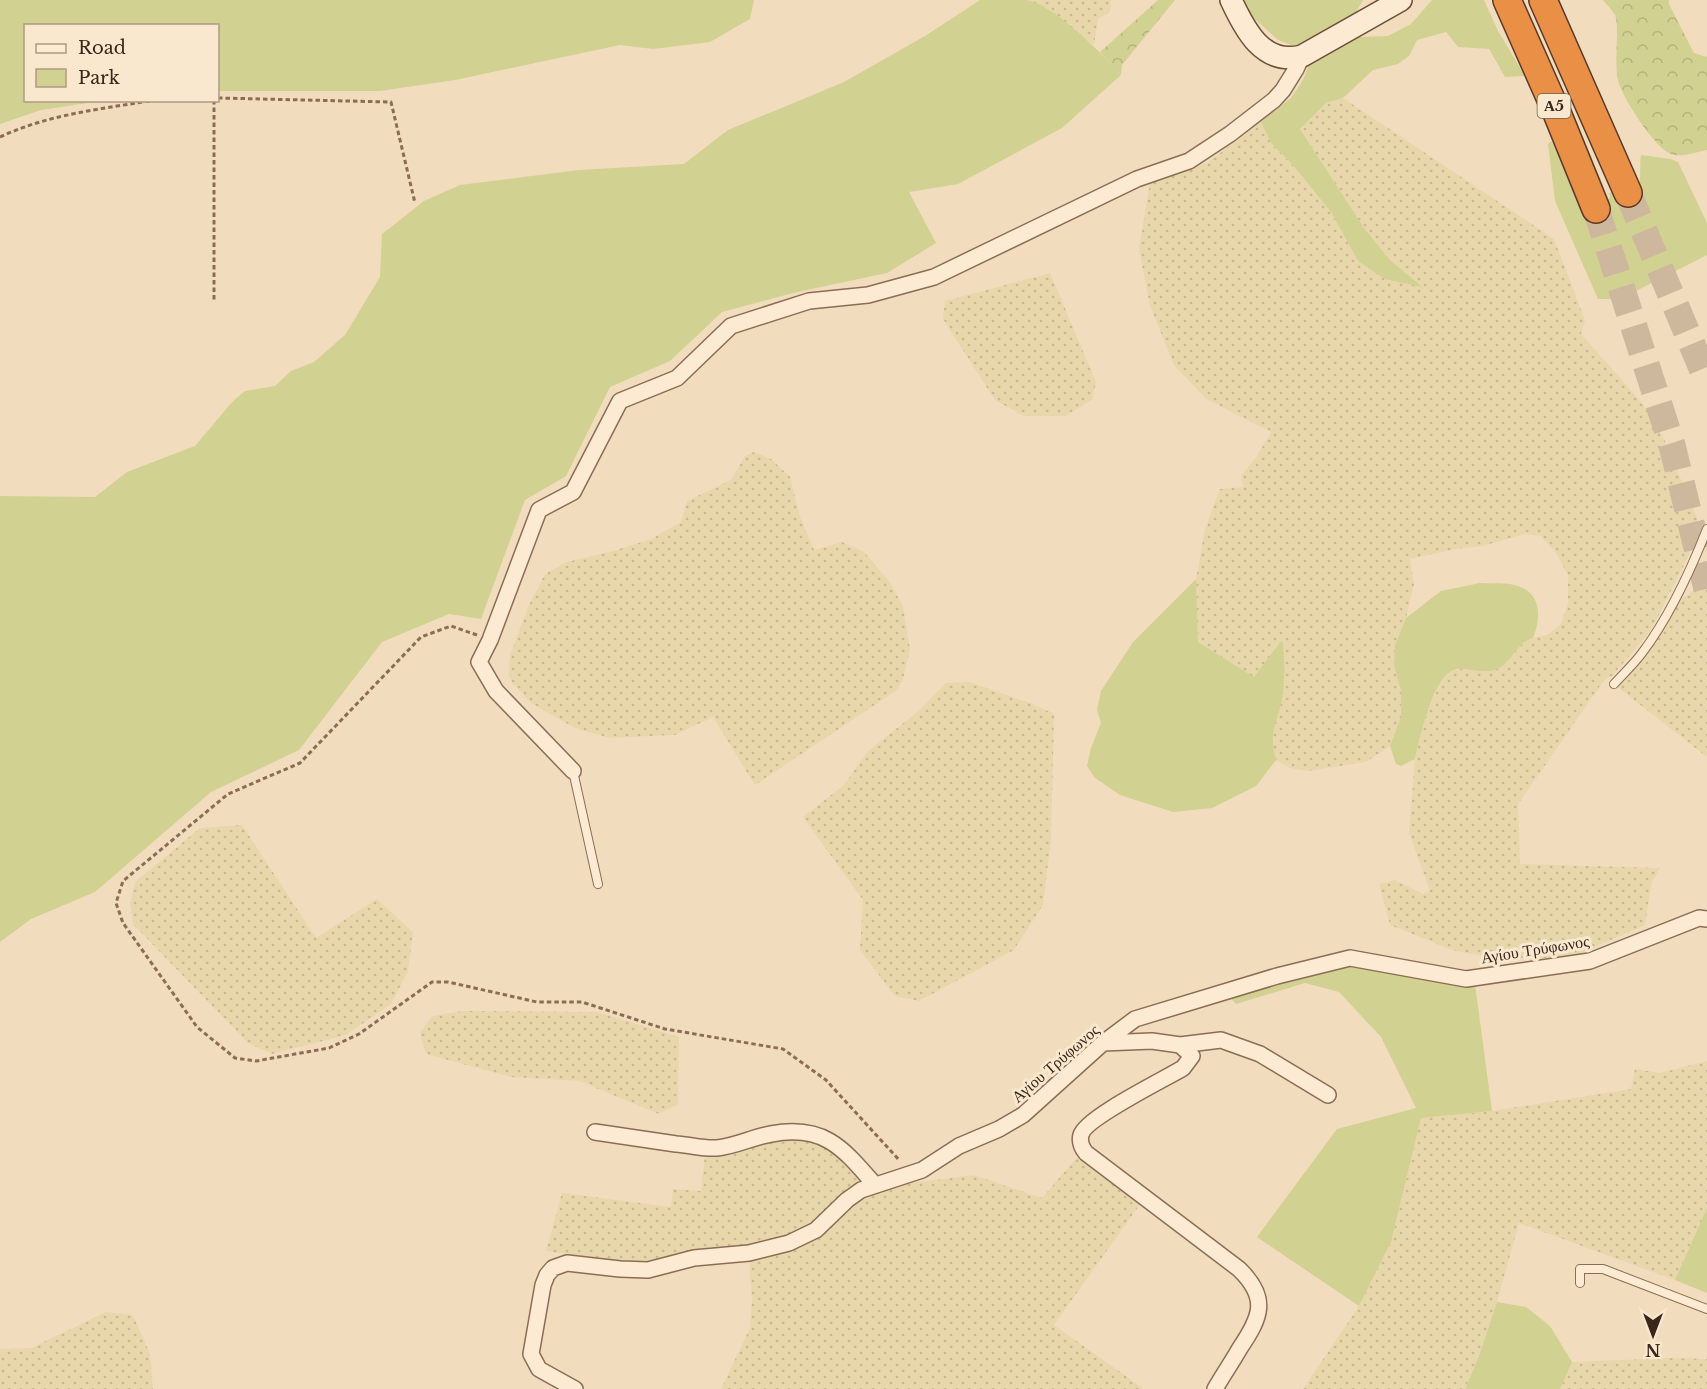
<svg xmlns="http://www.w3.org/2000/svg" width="1707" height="1389" font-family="'Libre Baskerville',serif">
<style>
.farmland{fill:url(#farmland-dots)}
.green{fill:#d1d191}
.forest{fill:url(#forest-crowns)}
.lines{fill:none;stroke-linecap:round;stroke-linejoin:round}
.highway-tunnel{stroke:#cdb89d;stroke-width:27;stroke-dasharray:27 14;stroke-linecap:butt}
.lane-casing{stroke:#8c6c55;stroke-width:10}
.street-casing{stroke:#8c6c55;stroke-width:18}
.secondary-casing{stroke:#6e4d38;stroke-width:24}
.highway-casing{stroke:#593a2a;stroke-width:30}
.path{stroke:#8c6c55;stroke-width:3;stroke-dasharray:4.5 3;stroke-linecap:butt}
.lane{stroke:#fcebd2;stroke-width:8}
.street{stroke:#fcebd2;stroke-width:15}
.secondary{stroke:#fcebd2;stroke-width:21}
.highway{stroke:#ea8f46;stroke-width:27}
.labels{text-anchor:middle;stroke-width:6;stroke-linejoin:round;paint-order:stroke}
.shield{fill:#f9e8ce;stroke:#736051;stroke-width:1.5}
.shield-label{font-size:15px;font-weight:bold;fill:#3a261b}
.street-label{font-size:16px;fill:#3a261b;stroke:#f9e8ce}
</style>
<defs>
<pattern id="farmland-dots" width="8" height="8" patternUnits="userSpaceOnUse" patternTransform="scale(1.5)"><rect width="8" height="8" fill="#e8d7ab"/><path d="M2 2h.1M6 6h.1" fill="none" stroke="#c8b893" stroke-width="1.8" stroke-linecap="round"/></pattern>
<pattern id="forest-crowns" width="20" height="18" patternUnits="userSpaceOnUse" patternTransform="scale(1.5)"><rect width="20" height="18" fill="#d1d191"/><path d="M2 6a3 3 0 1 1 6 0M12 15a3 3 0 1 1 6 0" fill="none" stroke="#b4b37c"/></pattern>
</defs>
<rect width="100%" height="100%" fill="#f2dcbe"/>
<path class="farmland" d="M 1027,0 L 1111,0 L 1110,12 L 1098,19 L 1094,45 L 1048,10 Z
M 1343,98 L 1554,239 L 1585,320 L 1581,334 L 1643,404 L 1664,439 L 1697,518 L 1698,531 L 1688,557 L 1650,632 L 1612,676 L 1605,679 L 1518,804 L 1520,864 L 1660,868 L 1651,884 L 1645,925 L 1579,954 L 1550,958 L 1499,959 L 1452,950 L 1390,925 L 1379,884 L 1395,880 L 1423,894 L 1430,891 L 1409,833 L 1415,759 L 1426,713 L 1441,682 L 1451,671 L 1461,669 L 1476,671 L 1519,647 L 1527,639 L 1547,635 L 1561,624 L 1568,603 L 1568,575 L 1556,553 L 1541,536 L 1525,534 L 1482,546 L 1455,549 L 1410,559 L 1414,584 L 1406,618 L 1395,645 L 1394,666 L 1401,691 L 1401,717 L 1390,746 L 1366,762 L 1308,771 L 1290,768 L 1276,760 L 1271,743 L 1282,641 L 1254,678 L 1198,642 L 1196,579 L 1205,529 L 1220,489 L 1243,487 L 1241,476 L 1257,456 L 1271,432 L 1206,399 L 1174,365 L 1150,306 L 1139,249 L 1150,182 L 1207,163 L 1261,122 L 1271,143 L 1293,165 L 1331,212 L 1358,261 L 1420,286 L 1390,260 L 1364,228 L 1300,129 L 1326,103 Z
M 1050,273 L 1096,382 L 1092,400 L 1065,416 L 1024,416 L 995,400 L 943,319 L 945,301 Z
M 754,452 L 771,459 L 790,477 L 800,517 L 814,550 L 842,542 L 864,552 L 889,581 L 903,606 L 910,650 L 903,679 L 897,690 L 755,785 L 713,717 L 675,735 L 609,738 L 575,728 L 531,703 L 513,684 L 509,676 L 510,655 L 529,605 L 545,574 L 567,562 L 613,551 L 651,539 L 681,522 L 687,501 L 731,480 L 745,456 Z
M 1707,570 L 1707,757 L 1616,686 L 1679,600 L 1692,592 Z
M 969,682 L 1033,704 L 1054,714 L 1051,839 L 1043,905 L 1014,950 L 919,1001 L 895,996 L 860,950 L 863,900 L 803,817 L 844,785 L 868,751 L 916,713 L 946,683 Z
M 242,825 L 316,938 L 377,899 L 413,932 L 408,971 L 391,1004 L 346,1035 L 272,1054 L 248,1043 L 133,924 L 130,903 L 135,882 L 200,828 Z
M 462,1011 L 598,1012 L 679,1037 L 678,1104 L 659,1114 L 579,1081 L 511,1077 L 426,1054 L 420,1033 L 432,1016 Z
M 1707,1061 L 1707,1208 L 1675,1280 L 1519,1223 L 1497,1302 L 1479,1356 L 1465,1389 L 1303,1389 L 1359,1306 L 1391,1242 L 1421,1118 L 1492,1111 L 1631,1089 L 1635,1069 L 1660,1073 Z
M 790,1135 L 831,1146 L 875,1192 L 912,1183 L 974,1175 L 1042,1198 L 1086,1147 L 1148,1193 L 1054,1325 L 1144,1389 L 721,1389 L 750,1328 L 752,1300 L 748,1247 L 705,1249 L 674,1260 L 642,1266 L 546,1251 L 562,1193 L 671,1207 L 673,1189 L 701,1191 L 705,1154 Z
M 106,1312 L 133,1315 L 150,1354 L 153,1389 L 0,1389 L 0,1349 L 31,1348 Z
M 1672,1358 L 1707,1359 L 1707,1389 L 1560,1389 L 1572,1362 Z"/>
<path class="green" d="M 0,0 L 754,0 L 750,19 L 710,42 L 653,49 L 620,45 L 455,80 L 380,91 L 218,91 L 218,26 L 26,26 L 26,100 L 101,101 L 41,110 L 0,124 Z
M 980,0 C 994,0 1012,0 1027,0 C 1055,6 1102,53 1121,75 L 1062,128 L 958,184 L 909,192 L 936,243 L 887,273 L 797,292 L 722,312 L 670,361 L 610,387 L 566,476 L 525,500 L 481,619 L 449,614 L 382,642 L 299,750 L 211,792 L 95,892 L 31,919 L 0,942 L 0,496 L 95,497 L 127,472 L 195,446 L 233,401 L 245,391 L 275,386 L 291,371 L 314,362 L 345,335 L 380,277 L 382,234 L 424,201 L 460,185 L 579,170 L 684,164 L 728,130 L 844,82 L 925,36 Z
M 1241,0 L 1363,0 L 1351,21 L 1297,47 L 1278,40 L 1246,11 Z
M 1432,0 L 1484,0 L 1498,31 L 1525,76 L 1505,77 L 1489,49 L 1458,47 L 1446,32 L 1417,40 L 1409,56 L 1398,64 L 1373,70 L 1343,98 L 1326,103 L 1300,129 L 1364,228 L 1390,260 L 1422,287 L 1385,279 L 1358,261 L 1331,212 L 1293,165 L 1271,143 L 1261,122 L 1291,98 L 1303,80 L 1310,62 L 1341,41 L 1360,37 L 1388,36 L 1411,24 Z
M 1551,141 L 1580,192 L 1603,204 L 1610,197 L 1609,193 L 1638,187 C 1642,178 1639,165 1641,155 L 1671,159 L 1678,162 L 1707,223 L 1707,255 L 1628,295 L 1615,299 L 1598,299 L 1555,201 L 1548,144 Z
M 1196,579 L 1198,642 L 1254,677 L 1282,640 C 1285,657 1285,675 1283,692 C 1280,721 1267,728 1276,760 L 1256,786 L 1212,808 L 1173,812 L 1120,795 L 1095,778 L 1087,766 L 1091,748 L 1101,723 L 1097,710 L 1101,691 L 1133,642 Z
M 1480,583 C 1492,584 1507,582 1518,586 C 1542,594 1541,619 1533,638 C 1518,641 1512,661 1499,668 C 1487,675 1470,668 1457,669 C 1433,673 1420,738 1415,759 L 1401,766 L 1396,764 L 1390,746 L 1401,717 L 1401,691 L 1394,666 L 1395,645 L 1406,618 L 1441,591 Z
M 1350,962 L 1475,984 L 1492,1111 L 1421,1118 L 1391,1242 L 1359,1306 L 1257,1237 L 1337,1129 L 1416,1108 L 1381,1037 L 1339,992 L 1305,983 L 1236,1004 L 1227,994 Z
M 1707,1208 L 1707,1293 L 1675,1280 Z
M 1497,1302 L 1526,1307 L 1550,1326 L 1572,1362 L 1560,1389 L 1465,1389 L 1479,1356 Z"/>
<path class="forest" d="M 1158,0 L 1175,0 L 1122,65 L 1121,75 L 1100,52 Z
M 1603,0 L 1669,0 L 1669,4 L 1694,53 L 1707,57 L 1707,150 C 1697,152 1680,158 1671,154 C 1654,147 1625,101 1619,84 C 1613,66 1620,26 1615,15 C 1612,10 1607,5 1603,0 Z"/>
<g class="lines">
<path class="highway-tunnel" d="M 1628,193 L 1707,380
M 1596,209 L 1672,445 L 1707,589"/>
<g class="lane-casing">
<path id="lane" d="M 1614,684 C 1623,674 1634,664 1642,653 C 1670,616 1690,572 1707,529
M 573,771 L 598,884
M 1580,1283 L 1580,1269 L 1603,1269 L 1707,1309"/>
</g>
<g class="street-casing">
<path id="street" d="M 573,771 L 496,691 L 479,662 L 490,640 L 539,510 L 573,492 L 620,401 L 677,378 L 731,326 L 809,301 L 868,295 L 934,277 L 1137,179 L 1189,161 L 1230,134 L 1274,100 L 1283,90 L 1296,69 L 1302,56
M 1103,1043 L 1152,1041 L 1180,1045 L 1192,1056 L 1183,1068 C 1165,1079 1085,1118 1081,1135 C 1079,1142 1082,1148 1086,1153 L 1239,1269 C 1269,1298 1261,1317 1240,1348 C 1232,1362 1223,1375 1215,1389
M 1180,1045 L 1221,1040 L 1260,1054 L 1328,1095
M 595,1132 C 622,1136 649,1140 676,1144 C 690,1145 704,1149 717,1148 C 736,1146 753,1137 771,1134 C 824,1124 843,1148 875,1185
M 575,1389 L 539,1369 L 531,1354 L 543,1285 L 547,1275 L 553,1268 L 567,1263 L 620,1269 L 648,1270 L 694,1258 L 749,1253 L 789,1243 L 816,1230 L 847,1200 L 861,1190 L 922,1170 L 959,1146 L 999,1129 L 1023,1115 L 1103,1043 L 1135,1019 L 1277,976 L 1350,958 L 1466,979 L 1590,961 L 1699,918 L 1707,919"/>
</g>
<g class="secondary-casing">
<path id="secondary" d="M 1231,0 C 1245,30 1263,66 1302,56 L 1401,0"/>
</g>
<g class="highway-casing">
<path id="highway" d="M 1507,0 L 1557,113 L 1596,209
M 1543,0 L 1628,193"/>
</g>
<path class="path" d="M 218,98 L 391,102 L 415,203
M 214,100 L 214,301
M 0,137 C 49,114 102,109 155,100
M 477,635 L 451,626 L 421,637 L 300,763 L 228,794 L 123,881 L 116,903 L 123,923 L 197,1027 L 235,1058 L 256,1061 L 329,1048 L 359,1034 L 432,982 L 448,982 L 537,1002 L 582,1002 L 665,1029 L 783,1049 L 826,1080 L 900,1161"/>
<use href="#lane" class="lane"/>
<use href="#street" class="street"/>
<use href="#secondary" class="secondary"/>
<use href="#highway" class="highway"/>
</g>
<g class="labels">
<rect class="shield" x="1537.5" y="94" width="33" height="24" rx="4.5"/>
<g class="shield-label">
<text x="1554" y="111">Α5</text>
</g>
<g class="street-label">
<text transform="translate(1535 949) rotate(-9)" y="6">Αγίου Τρύφωνος</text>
<text transform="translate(1055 1063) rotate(-41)" y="6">Αγίου Τρύφωνος</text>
</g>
</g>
<rect x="24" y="24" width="195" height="78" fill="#f9e8ce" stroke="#ad9a86" stroke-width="1.5"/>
<rect x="36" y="44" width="30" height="9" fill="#fcebd2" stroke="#ad9a86" stroke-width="1.5"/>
<text x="78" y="54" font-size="18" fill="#3a261b">Road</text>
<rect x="36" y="69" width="30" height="18" fill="#d1d191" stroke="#ad9a86" stroke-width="1.5"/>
<text x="78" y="84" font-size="18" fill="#3a261b">Park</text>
<g transform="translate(1653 1335) rotate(180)" stroke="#f9e8ce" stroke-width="4.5" paint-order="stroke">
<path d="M0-4.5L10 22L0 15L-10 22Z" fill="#3a261b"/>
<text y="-9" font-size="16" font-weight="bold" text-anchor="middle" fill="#3a261b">N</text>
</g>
</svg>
